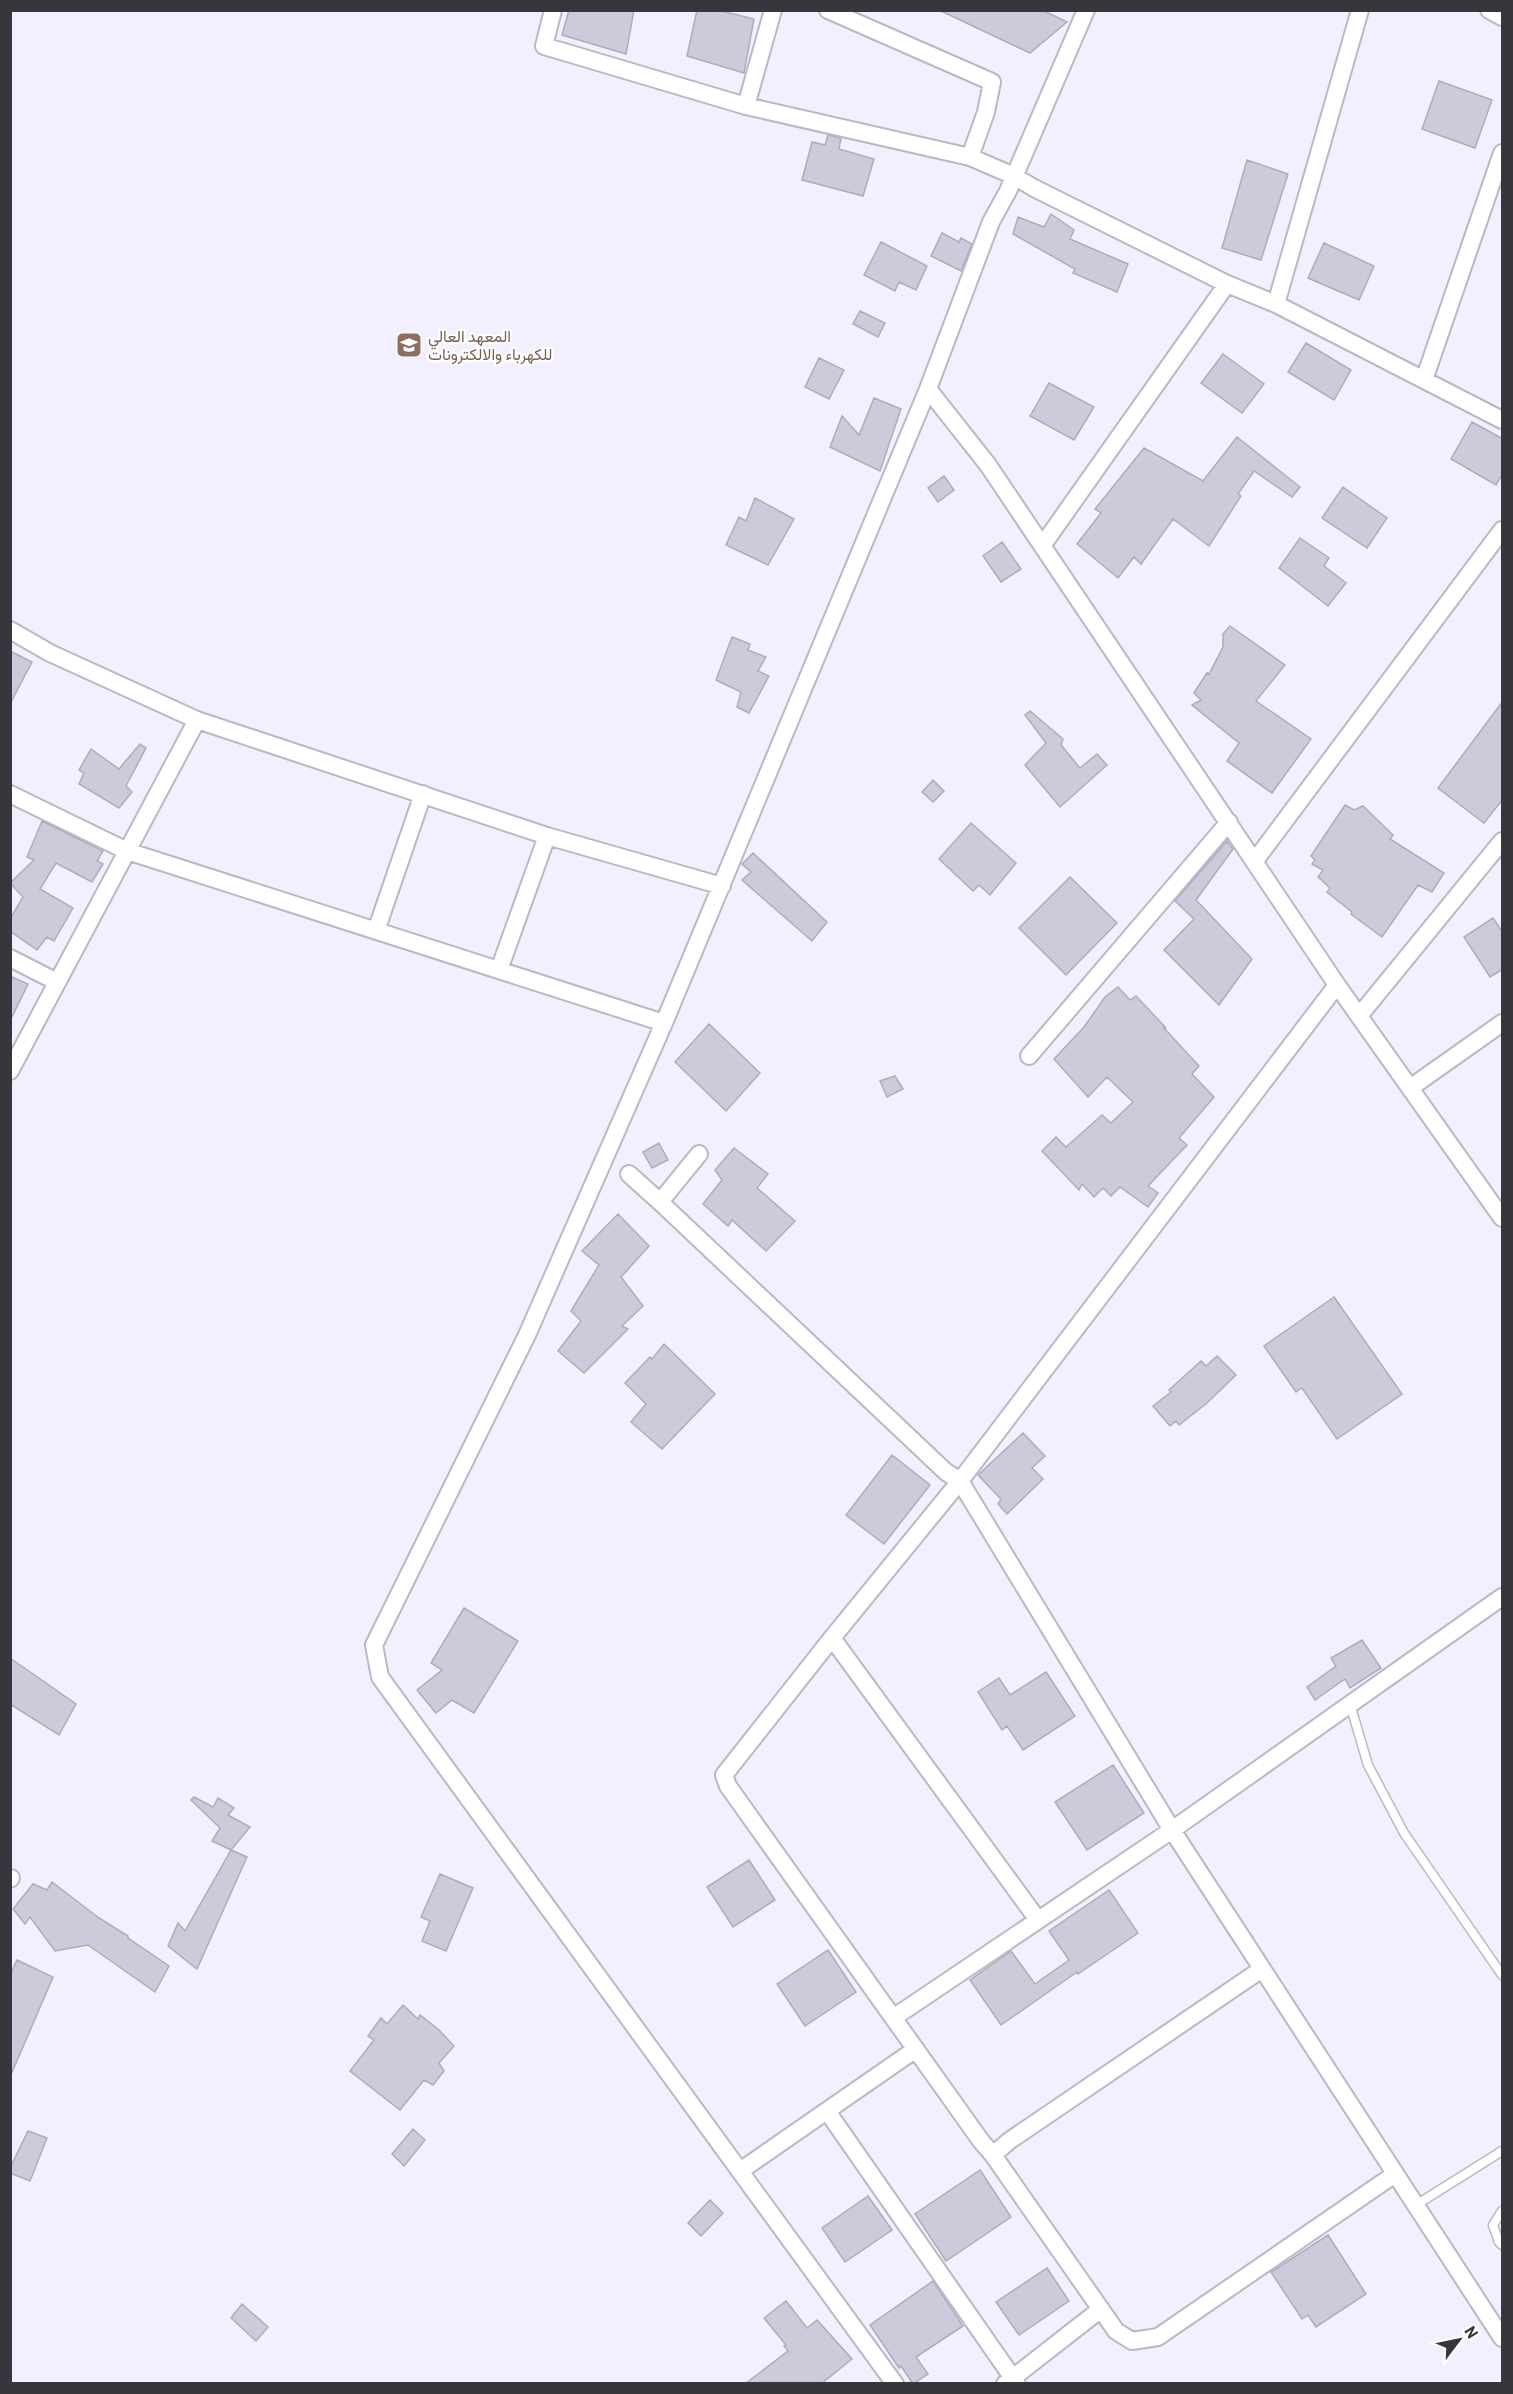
<svg xmlns="http://www.w3.org/2000/svg" width="1513" height="2394" font-family="Barlow,Vazirmatn,sans-serif">
<style>
.building{fill:#cccadb;stroke:#adabbc;stroke-width:1.5}
.lines{fill:none;stroke-linecap:round;stroke-linejoin:round}
.service-casing{stroke:#b9b7c8;stroke-width:11}
.minor-casing{stroke:#b9b7c8;stroke-width:20}
.service{stroke:#fff;stroke-width:8}
.minor{stroke:#fff;stroke-width:16}
.labels{text-anchor:middle;stroke-width:4.5;stroke-linejoin:round;paint-order:stroke}
.education-label{font-size:16px;fill:#785e54;stroke:#fff;text-anchor:start}
</style>
<rect width="100%" height="100%" fill="#f2f0fe"/>
<path class="building" d="M 569,10 L 634,10 L 626,54 L 562,35 Z
M 697,10 L 718,10 L 754,19 L 744,73 L 687,56 Z
M 1042,10 L 1067,22 L 1030,53 L 941,11 Z
M 1439,81 L 1492,100 L 1475,148 L 1422,129 Z
M 828,135 L 841,138 L 839,149 L 874,159 L 863,196 L 802,180 L 812,142 L 825,145 Z
M 1247,160 L 1288,174 L 1261,260 L 1222,248 Z
M 1051,214 L 1074,230 L 1070,239 L 1128,264 L 1117,292 L 1073,273 L 1075,269 L 1013,234 L 1018,217 L 1044,227 Z
M 942,233 L 959,242 L 961,238 L 972,244 L 961,271 L 931,256 Z
M 881,242 L 927,266 L 916,290 L 899,282 L 895,291 L 864,275 Z
M 1324,243 L 1374,266 L 1359,300 L 1308,278 Z
M 860,311 L 885,323 L 878,337 L 853,324 Z
M 1306,343 L 1351,370 L 1334,400 L 1288,372 Z
M 1223,354 L 1264,384 L 1242,413 L 1201,383 Z
M 819,358 L 844,370 L 829,399 L 805,387 Z
M 1049,383 L 1094,407 L 1074,440 L 1030,416 Z
M 874,398 L 901,409 L 880,471 L 830,447 L 842,416 L 859,435 Z
M 1472,422 L 1503,439 L 1503,473 L 1496,485 L 1451,459 Z
M 1237,437 L 1300,487 L 1292,497 L 1254,471 L 1238,494 L 1241,496 L 1209,546 L 1173,519 L 1141,564 L 1134,557 L 1118,578 L 1077,544 L 1101,513 L 1095,509 L 1144,448 L 1203,481 Z
M 944,476 L 954,490 L 938,502 L 928,488 Z
M 1343,487 L 1387,518 L 1367,548 L 1322,518 Z
M 755,498 L 794,519 L 768,565 L 726,545 L 739,517 L 746,521 Z
M 1300,538 L 1329,558 L 1324,566 L 1346,583 L 1328,606 L 1279,568 Z
M 1002,542 L 1021,569 L 1001,582 L 983,556 Z
M 1230,626 L 1285,665 L 1256,701 L 1311,739 L 1272,793 L 1227,761 L 1239,743 L 1192,705 L 1201,700 L 1194,693 L 1207,673 L 1209,674 L 1223,647 L 1223,634 Z
M 732,637 L 750,644 L 748,650 L 766,657 L 758,671 L 769,676 L 749,713 L 737,707 L 741,692 L 716,680 Z
M 10,651 L 32,662 L 10,704 Z
M 1503,701 L 1503,799 L 1484,823 L 1438,788 Z
M 1030,711 L 1063,739 L 1061,745 L 1080,768 L 1097,754 L 1107,765 L 1060,807 L 1025,765 L 1046,743 L 1025,715 Z
M 140,744 L 146,748 L 126,786 L 132,792 L 119,808 L 79,784 L 84,773 L 79,770 L 91,749 L 119,769 Z
M 933,780 L 944,791 L 933,802 L 922,792 Z
M 1345,805 L 1354,810 L 1363,806 L 1393,835 L 1390,839 L 1444,873 L 1432,892 L 1418,885 L 1382,937 L 1351,914 L 1352,912 L 1327,892 L 1330,888 L 1318,877 L 1323,870 L 1312,864 L 1315,860 L 1311,856 Z
M 42,821 L 103,851 L 97,861 L 103,864 L 92,882 L 56,863 L 40,889 L 73,908 L 54,941 L 47,937 L 37,950 L 10,931 L 10,919 L 23,897 L 10,883 L 34,860 L 27,857 Z
M 971,823 L 1016,863 L 990,895 L 979,885 L 973,891 L 939,859 Z
M 1227,841 L 1233,849 L 1196,900 L 1252,959 L 1219,1005 L 1164,950 L 1194,919 L 1175,901 Z
M 753,853 L 827,922 L 812,941 L 742,880 L 751,872 L 742,864 Z
M 1070,877 L 1117,923 L 1066,975 L 1019,928 Z
M 1493,918 L 1503,933 L 1503,969 L 1490,977 L 1464,937 Z
M 10,976 L 28,984 L 10,1021 Z
M 1118,987 L 1130,1000 L 1136,996 L 1166,1028 L 1163,1027 L 1199,1066 L 1192,1074 L 1214,1097 L 1179,1138 L 1187,1145 L 1148,1186 L 1158,1193 L 1148,1207 L 1120,1187 L 1111,1196 L 1103,1188 L 1094,1197 L 1082,1184 L 1079,1190 L 1042,1151 L 1056,1137 L 1066,1147 L 1102,1115 L 1111,1123 L 1133,1102 L 1107,1077 L 1088,1097 L 1054,1059 L 1084,1027 L 1105,997 Z
M 709,1024 L 760,1073 L 726,1111 L 675,1062 Z
M 895,1076 L 903,1089 L 887,1097 L 880,1081 Z
M 659,1143 L 668,1160 L 652,1168 L 643,1152 Z
M 734,1148 L 768,1174 L 757,1188 L 795,1221 L 766,1251 L 732,1220 L 728,1226 L 703,1204 L 722,1180 L 715,1170 Z
M 618,1214 L 649,1246 L 621,1277 L 643,1306 L 622,1326 L 628,1329 L 584,1373 L 558,1351 L 581,1321 L 571,1311 L 599,1265 L 582,1251 Z
M 1334,1297 L 1402,1394 L 1337,1439 L 1302,1388 L 1296,1392 L 1264,1346 Z
M 664,1344 L 715,1394 L 662,1449 L 631,1422 L 646,1404 L 625,1383 L 650,1357 L 652,1359 Z
M 1217,1356 L 1236,1375 L 1207,1403 L 1179,1425 L 1176,1421 L 1170,1426 L 1153,1406 L 1171,1392 L 1169,1390 L 1201,1361 L 1206,1366 Z
M 1023,1433 L 1045,1456 L 1032,1468 L 1043,1479 L 1007,1514 L 998,1504 L 1001,1499 L 978,1475 Z
M 892,1455 L 930,1485 L 884,1544 L 846,1515 Z
M 464,1608 L 518,1641 L 474,1713 L 452,1700 L 436,1713 L 417,1690 L 442,1670 L 431,1663 Z
M 1362,1640 L 1381,1668 L 1350,1688 L 1345,1679 L 1315,1700 L 1307,1687 L 1336,1666 L 1331,1658 Z
M 10,1658 L 76,1704 L 59,1735 L 10,1704 Z
M 1046,1672 L 1075,1716 L 1023,1750 L 1007,1726 L 1002,1730 L 978,1692 L 999,1678 L 1010,1695 Z
M 1113,1765 L 1144,1813 L 1087,1850 L 1055,1802 Z
M 194,1797 L 213,1807 L 218,1798 L 234,1808 L 228,1815 L 250,1827 L 231,1850 L 212,1841 L 220,1828 L 191,1800 Z
M 231,1850 L 247,1857 L 197,1969 L 168,1946 L 178,1923 L 185,1931 Z
M 749,1860 L 775,1900 L 733,1927 L 707,1887 Z
M 440,1874 L 473,1888 L 446,1951 L 422,1941 L 430,1921 L 421,1917 Z
M 52,1882 L 99,1918 L 128,1936 L 128,1938 L 169,1966 L 155,1992 L 88,1945 L 55,1951 L 30,1917 L 25,1924 L 13,1909 L 33,1884 L 47,1890 Z
M 1109,1890 L 1138,1933 L 1078,1974 L 1077,1972 L 1001,2025 L 970,1980 L 1011,1951 L 1035,1984 L 1069,1960 L 1049,1931 Z
M 828,1950 L 856,1992 L 805,2026 L 777,1984 Z
M 17,1960 L 53,1977 L 10,2077 L 10,1975 Z
M 403,2005 L 418,2019 L 420,2015 L 439,2030 L 454,2046 L 439,2063 L 444,2071 L 433,2085 L 424,2080 L 400,2110 L 350,2071 L 374,2040 L 368,2036 L 381,2018 L 387,2024 Z
M 413,2129 L 425,2140 L 404,2166 L 392,2154 Z
M 28,2131 L 47,2138 L 30,2181 L 10,2173 L 10,2168 Z
M 980,2170 L 1011,2217 L 946,2261 L 915,2214 Z
M 868,2196 L 892,2230 L 845,2262 L 822,2228 Z
M 710,2200 L 723,2213 L 701,2236 L 688,2223 Z
M 1328,2235 L 1366,2294 L 1316,2327 L 1308,2315 L 1302,2319 L 1271,2272 Z
M 1047,2268 L 1069,2301 L 1019,2335 L 996,2302 Z
M 933,2281 L 963,2326 L 916,2357 L 928,2374 L 913,2384 L 901,2366 L 899,2368 L 870,2325 Z
M 786,2301 L 807,2328 L 817,2320 L 852,2359 L 821,2384 L 745,2384 L 788,2351 L 784,2346 L 786,2345 L 764,2318 Z
M 242,2304 L 268,2327 L 256,2341 L 231,2318 Z"/>
<g class="lines">
<g class="service-casing">
<path id="service" d="M 1350,1704 L 1368,1765 L 1404,1833 L 1502,1975
M 1416,2205 L 1502,2151
M 1502,2211 L 1493,2225 L 1499,2242 L 1502,2245"/>
</g>
<g class="minor-casing">
<path id="minor" d="M 553,10 L 544,46 L 746,106 L 970,157 L 1014,176 L 1034,188 L 1227,284 L 1276,304 L 1502,420
M 828,10 L 992,82 L 986,112 L 970,157
M 1489,10 L 1502,17
M 746,106 L 773,10
M 1276,304 L 1360,10
M 1424,380 L 1502,153
M 928,389 L 988,465 L 1337,985 L 1502,1218
M 1042,546 L 1227,284
M 10,630 L 50,653 L 197,720 L 547,836 L 722,886
M 10,794 L 127,851 L 664,1023
M 1254,862 L 1502,530
M 376,931 L 423,794
M 10,958 L 57,982
M 499,970 L 547,836
M 1359,1016 L 1502,841
M 1029,1056 L 1229,822
M 10,1071 L 197,720
M 1410,1088 L 1502,1023
M 699,1154 L 660,1202 L 946,1472 L 960,1481 L 1172,1830 L 1502,2338
M 629,1174 L 660,1202
M 832,1638 L 1038,1920
M 10,1879 L 11,1878
M 1262,1969 L 1009,2141 L 993,2155 L 981,2141 L 728,1786 L 724,1775 L 832,1638 L 960,1481 L 1337,985
M 893,2018 L 1172,1830 L 1502,1597
M 827,2111 L 1017,2384
M 993,2155 L 1116,2331 L 1132,2341 L 1158,2337 L 1395,2174
M 740,2171 L 916,2049
M 895,2384 L 380,1677 L 374,1645 L 527,1335 L 664,1023 L 928,389 L 991,222 L 1008,191 L 1086,10
M 1005,2384 L 1101,2309"/>
</g>
<use href="#service" class="service"/>
<use href="#minor" class="minor"/>
</g>
<defs>
<g id="university-square" transform="scale(1.35)"><rect x="-9" y="-9" width="18" height="18" rx="4" fill="#8d6e63" stroke="#fff"/><path d="M0-5L7-2L0 1L-7-2ZM-4 1L0 2.5L4 1V4Q0 6-4 4Z" fill="#fff"/></g>
</defs>
<g fill-rule="evenodd">
<use href="#university-square" x="409" y="345"/>
</g>
<g class="labels">
<g class="education-label">
<text x="428" y="342">المعهد العالي<tspan x="428" dy="18">للكهرباء والالكترونات</tspan></text>
</g>
</g>
<rect width="1513" height="2394" fill="none" stroke="#37363d" stroke-width="24"/>
<g transform="translate(1459 2340) rotate(58)" stroke="#ffffff" stroke-width="4.5" paint-order="stroke">
<path d="M0-4.5L10 22L0 15L-10 22Z" fill="#37363d"/>
<text y="-9" font-size="16" font-weight="bold" text-anchor="middle" fill="#37363d">N</text>
</g>
</svg>
